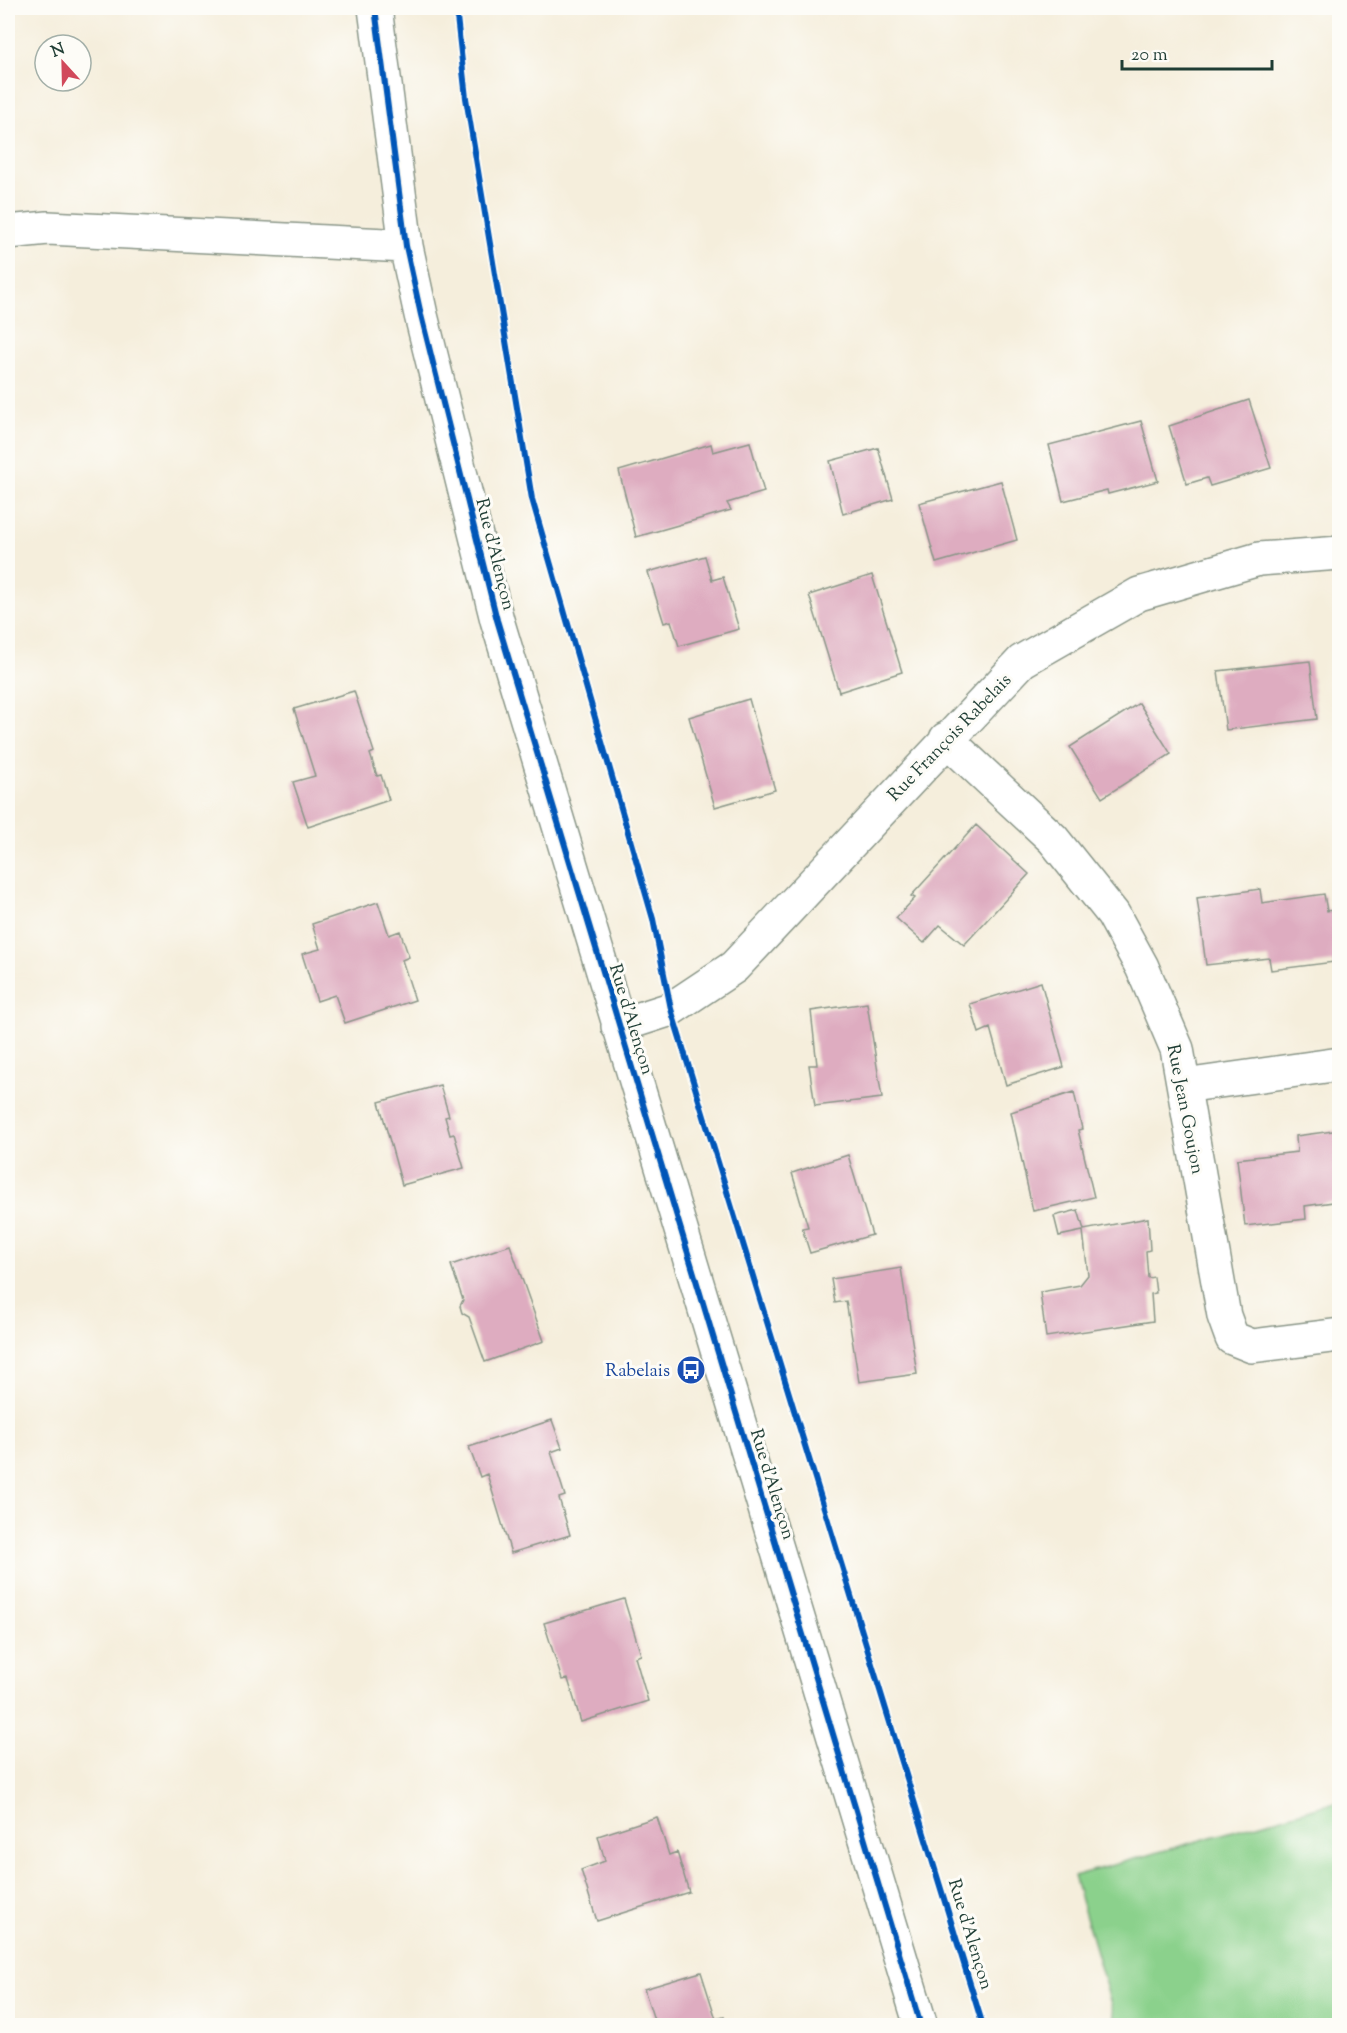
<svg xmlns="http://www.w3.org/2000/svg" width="1347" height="2033" font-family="'Sorts Mill Goudy',serif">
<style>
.green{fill:#8bd18c;stroke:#558760;stroke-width:1.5}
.building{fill:#deacc0}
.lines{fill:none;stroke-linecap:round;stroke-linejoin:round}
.street-casing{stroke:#8a9688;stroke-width:36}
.street{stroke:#fff;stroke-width:33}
.cycleway-casing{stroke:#fdfcf7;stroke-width:10}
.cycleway{stroke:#0057b8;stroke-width:6}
.labels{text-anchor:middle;stroke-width:6;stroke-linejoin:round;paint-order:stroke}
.street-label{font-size:18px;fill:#1f3d34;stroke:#fdfcf7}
.transit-label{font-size:18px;fill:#164399;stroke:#fdfcf7;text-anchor:end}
</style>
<rect width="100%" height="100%" fill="#fdfcf7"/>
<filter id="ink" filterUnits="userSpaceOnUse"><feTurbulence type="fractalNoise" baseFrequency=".0167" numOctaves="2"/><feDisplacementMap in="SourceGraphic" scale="12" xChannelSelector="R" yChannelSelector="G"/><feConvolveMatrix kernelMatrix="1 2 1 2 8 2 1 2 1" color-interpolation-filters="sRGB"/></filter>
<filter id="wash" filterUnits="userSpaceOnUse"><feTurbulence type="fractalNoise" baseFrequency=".008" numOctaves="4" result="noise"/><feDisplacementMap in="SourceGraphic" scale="24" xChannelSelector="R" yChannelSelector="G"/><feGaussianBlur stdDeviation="1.35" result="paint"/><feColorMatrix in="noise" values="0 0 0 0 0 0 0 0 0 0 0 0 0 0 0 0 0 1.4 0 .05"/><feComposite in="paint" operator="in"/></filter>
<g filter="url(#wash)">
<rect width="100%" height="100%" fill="#f5eedc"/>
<path class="green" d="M 1339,1801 L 1339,2025 L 1117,2025 L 1074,1876 Z"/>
<g id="blocks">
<path class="building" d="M 8,8 L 12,8 L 9,63 L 8,63 Z
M 1249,400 L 1271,468 L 1210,486 L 1207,478 L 1187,484 L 1169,426 Z
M 1141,421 L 1158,481 L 1108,494 L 1107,490 L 1063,501 L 1049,445 Z
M 750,442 L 764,492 L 727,503 L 731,510 L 636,537 L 619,471 L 711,444 L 713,452 Z
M 878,448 L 893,499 L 843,514 L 830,461 Z
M 1001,481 L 1017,540 L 936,563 L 919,503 Z
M 705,556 L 712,580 L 723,577 L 739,629 L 679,646 L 671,621 L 664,623 L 648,572 Z
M 872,575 L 902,672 L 839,692 L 809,595 Z
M 1310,661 L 1317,719 L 1226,730 L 1218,671 Z
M 354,691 L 374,752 L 370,754 L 377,776 L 381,775 L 389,800 L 308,827 L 293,782 L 315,776 L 294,709 Z
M 749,699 L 775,790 L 715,807 L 689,717 Z
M 1139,703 L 1171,754 L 1102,798 L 1070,747 Z
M 976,825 L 1029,874 L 964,945 L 940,925 L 924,943 L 896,918 L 915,898 L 911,896 Z
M 1260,889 L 1262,903 L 1324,894 L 1327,911 L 1340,909 L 1340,976 L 1336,976 L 1334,962 L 1271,970 L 1269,958 L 1206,965 L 1197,898 Z
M 378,902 L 389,935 L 400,931 L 409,957 L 402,960 L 415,1000 L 345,1023 L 335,995 L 317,1001 L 302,954 L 320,949 L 312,924 Z
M 1041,982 L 1064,1067 L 1006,1085 L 990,1028 L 979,1033 L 970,1004 Z
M 867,1003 L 882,1098 L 815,1106 L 809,1065 L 817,1065 L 811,1011 Z
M 440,1085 L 449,1116 L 445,1117 L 450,1135 L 454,1134 L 464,1168 L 402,1185 L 379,1102 Z
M 1074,1092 L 1082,1129 L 1078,1130 L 1094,1197 L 1033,1211 L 1011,1112 Z
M 1340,1130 L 1340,1201 L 1305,1206 L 1306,1219 L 1245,1226 L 1237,1159 L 1297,1152 L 1296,1136 Z
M 848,1155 L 872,1235 L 810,1253 L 802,1228 L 808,1227 L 792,1173 Z
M 1078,1210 L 1084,1230 L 1148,1218 L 1150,1250 L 1146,1251 L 1148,1278 L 1154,1277 L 1156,1293 L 1151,1294 L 1153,1321 L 1046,1337 L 1040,1292 L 1080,1285 L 1088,1275 L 1083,1231 L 1059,1236 L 1054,1216 Z
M 510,1245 L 544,1341 L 485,1362 L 469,1317 L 462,1313 L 460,1306 L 463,1300 L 451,1265 Z
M 901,1268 L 917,1374 L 859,1382 L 846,1301 L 835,1303 L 831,1279 Z
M 552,1420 L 562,1448 L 551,1452 L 565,1496 L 559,1498 L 570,1535 L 511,1553 L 487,1474 L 480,1477 L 469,1447 Z
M 624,1599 L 641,1655 L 635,1657 L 648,1701 L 581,1722 L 568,1679 L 562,1680 L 544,1623 Z
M 657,1817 L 669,1855 L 677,1852 L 689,1892 L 597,1921 L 581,1870 L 605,1861 L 598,1836 Z
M 701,1972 L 716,2019 L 724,2017 L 726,2026 L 656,2026 L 644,1989 Z"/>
</g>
</g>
<g filter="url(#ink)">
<use href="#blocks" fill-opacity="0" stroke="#8a9688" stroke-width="1.5"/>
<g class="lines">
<g class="street-casing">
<path id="street" d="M 375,8 L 406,246 L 421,315 L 497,620 L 921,2026
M 8,232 L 48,228 L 406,246
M 946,739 L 1053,839 L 1113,914 L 1142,967 L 1177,1049 L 1224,1316 L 1232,1338 L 1252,1346 L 1340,1335
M 618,1026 L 671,1009 L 734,967 L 1022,661 L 1139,594 L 1259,559 L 1340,553
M 1184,1086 L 1340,1064"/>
</g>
<use href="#street" class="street"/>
<g class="cycleway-casing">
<path id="cycleway" d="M 375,8 L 406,246 L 421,315 L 497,620 L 921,2026
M 456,8 L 466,98 L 532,499 L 653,919 L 671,1009 L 983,2026"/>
</g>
<use href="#cycleway" class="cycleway"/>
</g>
</g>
<defs>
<g id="bus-disc" transform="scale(1.5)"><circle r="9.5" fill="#1a4fb4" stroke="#fdfcf7"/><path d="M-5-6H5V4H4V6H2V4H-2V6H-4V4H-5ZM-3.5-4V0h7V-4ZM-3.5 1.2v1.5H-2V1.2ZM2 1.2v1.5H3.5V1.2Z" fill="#fff"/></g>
</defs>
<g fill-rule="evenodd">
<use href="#bus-disc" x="691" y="1370"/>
</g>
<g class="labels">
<g class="street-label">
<text transform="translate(496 554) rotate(76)" y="6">Rue d'Alençon</text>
<text transform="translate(949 737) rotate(-46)" y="6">Rue François Rabelais</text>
<text transform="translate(632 1019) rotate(73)" y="6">Rue d'Alençon</text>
<text transform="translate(1186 1109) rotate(79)" y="6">Rue Jean Goujon</text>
<text transform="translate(773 1484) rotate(73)" y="6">Rue d'Alençon</text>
<text transform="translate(971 1934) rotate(73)" y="6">Rue d'Alençon</text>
</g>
<g class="transit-label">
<text x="670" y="1376">Rabelais</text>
</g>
</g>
<rect width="1347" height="2033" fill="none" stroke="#fdfcf7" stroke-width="30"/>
<g transform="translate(63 63) rotate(338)"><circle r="28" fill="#fdfcf7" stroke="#a4b0a9" stroke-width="1.5"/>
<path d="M0-4.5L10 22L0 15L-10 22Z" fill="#d1495b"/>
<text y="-9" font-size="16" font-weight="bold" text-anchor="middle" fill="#1f3d34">N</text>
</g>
<path d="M1122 60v9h150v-9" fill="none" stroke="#1f3d34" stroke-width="3"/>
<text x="1131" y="60" font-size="18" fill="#1f3d34" stroke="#fdfcf7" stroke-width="4.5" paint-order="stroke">20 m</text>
</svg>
